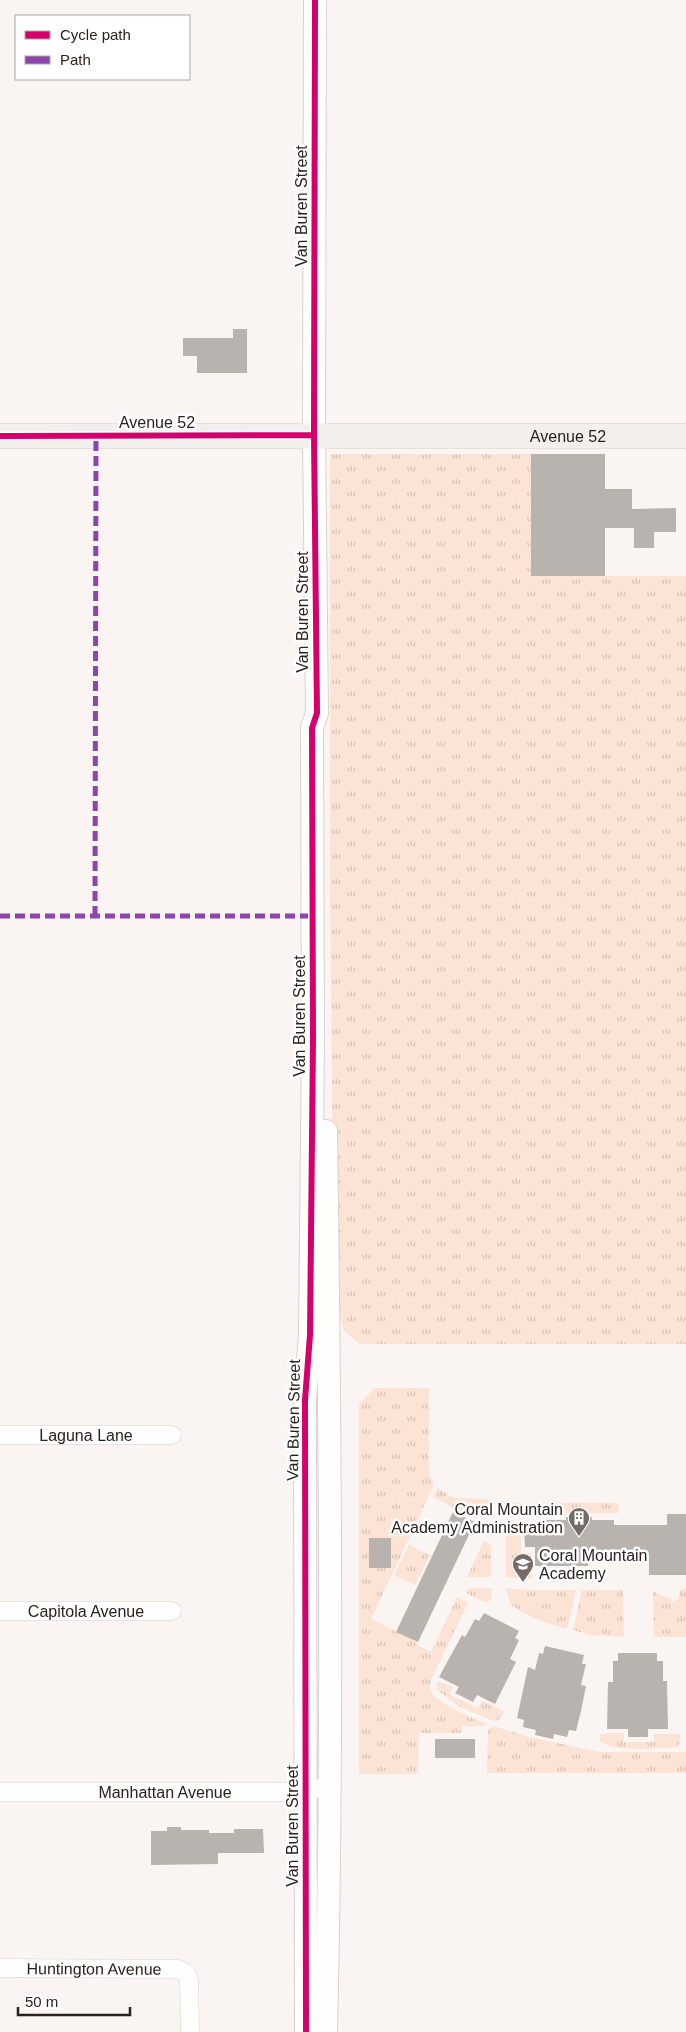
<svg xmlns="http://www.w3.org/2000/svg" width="686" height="2032" font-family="Helvetica,sans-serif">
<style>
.grass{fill:url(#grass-tufts)}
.building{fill:#b9b3af}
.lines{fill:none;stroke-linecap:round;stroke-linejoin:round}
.minor-casing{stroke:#d8d2ce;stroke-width:19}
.tertiary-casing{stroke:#d8d2ce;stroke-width:24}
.secondary-casing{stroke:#d8d2ce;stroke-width:26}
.minor{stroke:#fefefd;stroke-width:18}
.tertiary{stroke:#fefefd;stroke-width:22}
.secondary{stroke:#f3efec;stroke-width:25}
.quiet{stroke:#8e44ad;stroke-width:5;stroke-dasharray:10 5;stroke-linecap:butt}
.cycleway-casing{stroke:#fff;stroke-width:9}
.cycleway{stroke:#d6006c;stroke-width:6}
.labels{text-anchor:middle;stroke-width:5;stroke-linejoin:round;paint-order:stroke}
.street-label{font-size:16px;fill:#2a221d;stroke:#fff}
.poi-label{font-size:16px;fill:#2a221d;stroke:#fff;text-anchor:end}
</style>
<defs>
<pattern id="grass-tufts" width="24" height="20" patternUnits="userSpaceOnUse" patternTransform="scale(1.25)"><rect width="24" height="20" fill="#fbe3d5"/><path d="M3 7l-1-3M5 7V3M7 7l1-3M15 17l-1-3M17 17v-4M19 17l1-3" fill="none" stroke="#d7c2b6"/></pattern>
</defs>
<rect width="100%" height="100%" fill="#faf5f2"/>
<path class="grass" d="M 330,454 L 531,454 L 531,576 L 686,576 L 686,1344 L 359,1344 L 344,1331 L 334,1298 L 330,893 Z
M 375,1388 L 429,1388 L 429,1464 L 430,1476 L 434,1485 L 371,1619 L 417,1642 L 418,1645 L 431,1652 L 457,1597 L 468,1603 L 431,1680 C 430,1684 429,1688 431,1692 C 438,1704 474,1719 487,1724 L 485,1726 L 462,1726 L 462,1733 L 419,1733 L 418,1774 L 359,1774 L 359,1404 Z
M 438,1488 L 454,1498 L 488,1499 L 488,1503 L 477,1519 L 433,1497 Z
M 506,1503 L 618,1503 L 619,1513 L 566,1513 L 566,1517 L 506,1517 Z
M 521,1530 L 521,1553 L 531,1553 L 532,1579 L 506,1577 L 506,1531 Z
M 484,1541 L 491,1544 L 491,1577 L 467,1577 Z
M 409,1545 L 430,1555 L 415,1585 L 394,1575 Z
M 469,1588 L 492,1588 L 491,1600 L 485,1602 L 468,1594 L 466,1592 Z
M 506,1588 L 529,1590 L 576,1590 L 567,1629 C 546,1623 527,1617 510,1604 Z
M 681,1589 L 686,1589 L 686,1637 L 654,1637 L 653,1590 L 661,1596 L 671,1598 L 672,1602 L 678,1599 Z
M 582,1590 L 623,1590 L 624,1637 L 590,1635 L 573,1630 Z
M 437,1681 L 453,1687 L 450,1695 L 478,1708 L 482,1701 L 504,1711 L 500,1719 L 496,1721 L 491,1720 L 460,1707 L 437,1690 Z
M 493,1726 L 529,1737 L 599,1752 L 686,1752 L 686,1773 L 487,1773 L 488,1730 Z
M 624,1733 L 624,1742 L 654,1742 L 654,1734 L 680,1734 L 680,1743 L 677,1747 C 660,1748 611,1753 600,1741 L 600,1734 Z"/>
<path class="building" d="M 233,329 L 247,329 L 247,373 L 197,373 L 197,356 L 183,356 L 183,338 L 233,338 Z
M 531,454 L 605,454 L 605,489 L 632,489 L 632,509 L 676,508 L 676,532 L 654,532 L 654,548 L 634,548 L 634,528 L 605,528 L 605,576 L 531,576 Z
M 453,1512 L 475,1522 L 418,1642 L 396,1632 Z
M 667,1514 L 686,1514 L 686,1575 L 649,1575 L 649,1562 L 641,1562 L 641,1557 L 588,1557 L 588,1566 L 535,1566 L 535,1547 L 525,1547 L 524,1529 L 545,1528 L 545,1520 L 566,1520 L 566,1517 L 592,1517 L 592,1520 L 614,1520 L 614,1525 L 667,1525 Z
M 369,1538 L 391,1538 L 391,1568 L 369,1568 Z
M 484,1613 L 519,1631 L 515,1638 L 519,1640 L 510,1659 L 516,1662 L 495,1704 L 477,1695 L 473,1702 L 455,1693 L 459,1687 L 439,1677 L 462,1635 L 465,1637 L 475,1619 L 479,1621 Z
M 545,1646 L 584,1655 L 582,1664 L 586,1664 L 581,1685 L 586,1686 L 581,1711 L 576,1731 L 569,1730 L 567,1737 L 554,1734 L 553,1739 L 535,1735 L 536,1730 L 523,1727 L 524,1720 L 517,1718 L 528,1667 L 535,1670 L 539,1653 L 543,1654 Z
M 618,1653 L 657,1653 L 657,1661 L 663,1661 L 663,1681 L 667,1681 L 668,1729 L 648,1729 L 648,1737 L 628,1737 L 628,1729 L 607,1729 L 608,1682 L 613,1682 L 613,1661 L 618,1661 Z
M 435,1739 L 475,1739 L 475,1758 L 435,1758 Z
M 167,1827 L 181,1827 L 181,1830 L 209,1830 L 209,1833 L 234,1833 L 234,1829 L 263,1829 L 264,1853 L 218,1853 L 218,1864 L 151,1865 L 151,1831 L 167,1831 Z"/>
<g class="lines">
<g class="minor-casing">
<g id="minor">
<path id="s1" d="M 0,1435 L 172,1435"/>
<path id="s2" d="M 0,1611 L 172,1611"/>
<path id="s3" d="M 0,1792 L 285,1792 L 330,1787"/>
<path id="s4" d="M 0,1968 L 178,1969 L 186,1973 L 189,1980 L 190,2032"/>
</g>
</g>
<g class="tertiary-casing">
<path id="tertiary" d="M 306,2032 L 305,1400 L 310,1335 L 313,1039 L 312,728 L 317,713 L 314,435 L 315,0
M 326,2032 C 333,1732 330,1431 326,1131"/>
</g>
<g class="secondary-casing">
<g id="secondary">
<path id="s5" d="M 0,436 L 686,436"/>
</g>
</g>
<use href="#minor" class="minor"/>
<use href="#tertiary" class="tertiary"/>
<use href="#secondary" class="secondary"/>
<path class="quiet" d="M 0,916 L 313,916
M 95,916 L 96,436"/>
<g class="cycleway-casing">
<path id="cycleway" d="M 0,436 L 314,435
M 306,2032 L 305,1400 L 310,1335 L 313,1039 L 312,728 L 317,713 L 314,435 L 315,0"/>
</g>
<use href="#cycleway" class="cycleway"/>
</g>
<defs>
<g id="building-pin" transform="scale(1.125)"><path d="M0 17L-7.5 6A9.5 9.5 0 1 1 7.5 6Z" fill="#736c68" stroke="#fff"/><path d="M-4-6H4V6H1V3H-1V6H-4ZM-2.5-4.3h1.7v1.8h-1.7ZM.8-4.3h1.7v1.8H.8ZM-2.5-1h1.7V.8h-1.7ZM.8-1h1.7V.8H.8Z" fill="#fff"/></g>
<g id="school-pin" transform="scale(1.125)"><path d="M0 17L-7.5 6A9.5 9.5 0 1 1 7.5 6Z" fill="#736c68" stroke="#fff"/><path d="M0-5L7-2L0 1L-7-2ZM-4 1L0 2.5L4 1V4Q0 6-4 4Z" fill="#fff"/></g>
</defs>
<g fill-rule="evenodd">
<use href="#building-pin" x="579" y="1518"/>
<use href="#school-pin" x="523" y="1564"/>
</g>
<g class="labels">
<g class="street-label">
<text transform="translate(301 206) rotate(-90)" y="6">Van Buren Street</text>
<text x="157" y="428">Avenue 52</text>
<text dy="6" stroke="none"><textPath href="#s5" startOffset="568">Avenue 52</textPath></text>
<text transform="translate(302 612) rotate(-90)" y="6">Van Buren Street</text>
<text transform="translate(299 1016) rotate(-90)" y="6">Van Buren Street</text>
<text transform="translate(293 1420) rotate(-89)" y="6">Van Buren Street</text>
<text dy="6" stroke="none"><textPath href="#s1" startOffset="86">Laguna Lane</textPath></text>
<text dy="6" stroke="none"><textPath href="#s2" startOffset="86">Capitola Avenue</textPath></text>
<text dy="6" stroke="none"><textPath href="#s3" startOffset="165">Manhattan Avenue</textPath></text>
<text transform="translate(292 1826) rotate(-90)" y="6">Van Buren Street</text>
<text dy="6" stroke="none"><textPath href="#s4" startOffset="94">Huntington Avenue</textPath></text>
</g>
<g class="poi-label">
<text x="563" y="1515">Coral Mountain<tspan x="563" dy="18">Academy Administration</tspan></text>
<text x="539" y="1561" text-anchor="start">Coral Mountain<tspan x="539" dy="18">Academy</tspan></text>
</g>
</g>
<rect x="15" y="15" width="175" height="65" fill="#ffffff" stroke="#aaa7a5"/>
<rect x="25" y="31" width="25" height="8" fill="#d6006c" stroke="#aaa7a5"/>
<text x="60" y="40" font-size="15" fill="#2a221d">Cycle path</text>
<rect x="25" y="56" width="25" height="8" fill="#8e44ad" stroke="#aaa7a5"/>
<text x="60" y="65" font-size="15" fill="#2a221d">Path</text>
<path d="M18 2007v8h112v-8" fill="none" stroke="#2a221d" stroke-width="2.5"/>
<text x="25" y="2007" font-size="15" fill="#2a221d" stroke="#ffffff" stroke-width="4" paint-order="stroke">50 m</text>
</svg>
